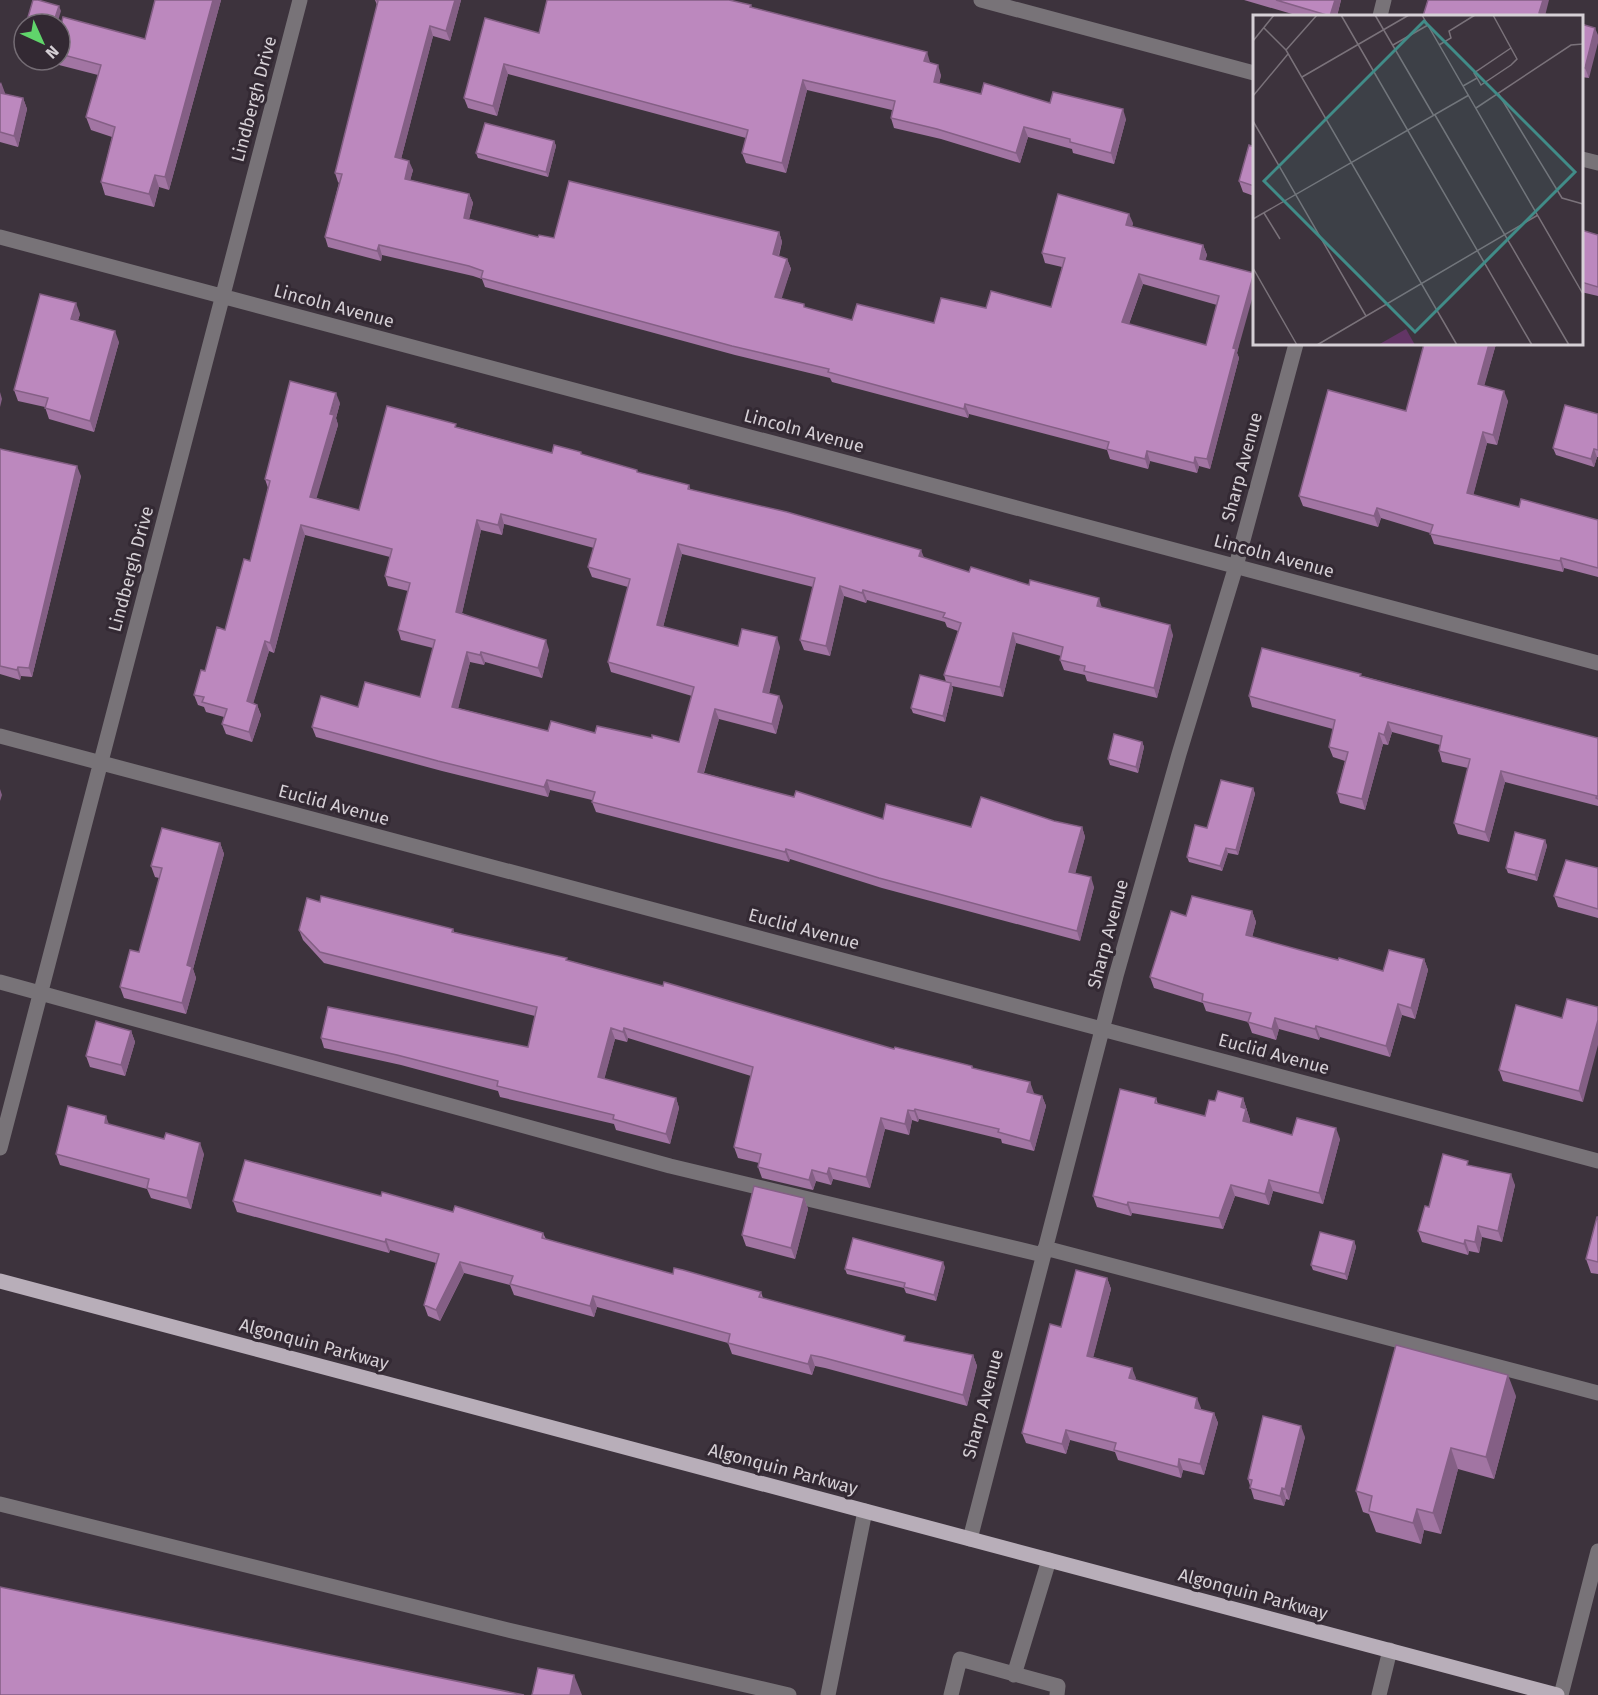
<svg xmlns="http://www.w3.org/2000/svg" width="1598" height="1695" font-family="'Fira Sans',sans-serif">
<style>
.lines{fill:none;stroke-linecap:round;stroke-linejoin:round}
.minor{stroke:#787378;stroke-width:15}
.major{stroke:#b8aeb9;stroke-width:15}
.wall{fill:#a275a3;fill-rule:evenodd}
.shaded-wall{fill:#845f85}
.building{fill:#bc88be;stroke:#845f85;stroke-width:1.5;fill-rule:evenodd}
.labels{text-anchor:middle;stroke-width:6;stroke-linejoin:round;paint-order:stroke}
.street-label{font-size:18px;fill:#d6d0d6;stroke:#332933}
.inset-road{fill:none;stroke:#7a727a;stroke-width:1.5}
.view{fill:#418c88;fill-opacity:0.15;stroke:#418c88;stroke-width:3}
.inset-edge{fill:none;stroke:#d6d0d6;stroke-width:3}
</style>
<rect width="100%" height="100%" fill="#3d333d"/>
<g class="lines">
<path class="minor" d="M 981,0 L 1254,73
M 1380,16 L 1384,0
M 1582,159 L 1598,163
M 0,237 L 1598,663
M 0,736 L 1598,1161
M 0,982 L 670,1166 L 1043,1255
M 0,1148 L 300,0
M 1045,1248 L 1598,1393
M 0,1504 L 508,1630 L 789,1695
M 970,1539 L 1116,976 L 1179,754 L 1236,566 L 1296,344
M 1014,1675 L 1049,1560
M 828,1695 L 865,1511
M 951,1695 L 960,1659 L 1058,1686 L 1057,1695
M 1379,1695 L 1390,1650
M 1561,1695 L 1598,1551"/>
<path class="major" d="M 0,1281 L 1557,1695"/>
</g>
<path class="wall" d="M 155,0 L 221,0 L 169,190 L 159,187 L 154,207 L 105,195 L 101,182 L 112,137 L 91,130 L 86,117 L 98,75 L 59,65 L 57,60 L 60,60 L 60,30 L 145,39 Z
M 375,0 L 461,0 L 450,41 L 433,36 L 401,159 L 413,170 L 410,180 L 469,194 L 473,203 L 469,219 L 538,237 L 554,238 L 779,232 L 782,242 L 779,256 L 787,259 L 791,269 L 781,298 L 806,308 L 852,320 L 934,323 L 986,308 L 1051,307 L 1062,267 L 1045,263 L 1042,253 L 1133,223 L 1132,227 L 1203,245 L 1207,255 L 1205,260 L 1254,273 L 1237,353 L 1239,358 L 1210,469 L 1199,466 L 1197,473 L 1150,461 L 1148,469 L 1110,459 L 1107,450 L 969,414 L 968,418 L 832,382 L 830,378 L 735,355 L 485,287 L 482,279 L 473,276 L 382,255 L 381,261 L 328,247 L 325,237 L 339,183 L 338,182 L 335,173 L 377,5 ZM 1143,284 L 1217,305 L 1206,345 L 1129,324 Z
M 1244,0 L 1341,0 L 1337,16 L 1299,16 Z
M 751,5 L 752,8 L 930,63 L 941,75 L 939,84 L 981,94 L 1050,103 L 1126,119 L 1114,164 L 1073,153 L 1072,149 L 1028,137 L 1020,163 L 941,139 L 894,128 L 891,118 L 892,110 L 807,90 L 786,173 L 746,163 L 742,153 L 746,138 L 508,74 L 497,116 L 468,108 L 464,98 L 539,33 Z
M 1581,24 L 1589,78 L 1581,77 Z
M 0,82 L 5,94 L 23,98 L 27,109 L 18,147 L 0,142 Z
M 554,141 L 556,146 L 548,177 L 478,158 L 476,153 Z
M 1254,147 L 1254,196 L 1243,192 L 1239,181 Z
M 1581,230 L 1598,235 L 1598,296 L 1581,292 Z
M 80,314 L 78,320 L 119,342 L 94,432 L 49,419 L 45,407 L 18,401 L 14,390 Z
M 1424,344 L 1496,344 L 1484,385 L 1508,401 L 1497,445 L 1487,443 L 1473,495 L 1519,507 L 1598,520 L 1598,577 L 1564,568 L 1563,572 L 1434,544 L 1430,533 L 1381,518 L 1378,527 L 1303,506 L 1299,496 L 1406,411 Z
M 340,403 L 336,418 L 338,425 L 316,498 L 359,510 L 457,427 L 552,453 L 582,455 L 638,472 L 689,485 L 690,489 L 969,572 L 1102,607 L 1173,635 L 1157,698 L 1087,681 L 1085,675 L 1064,670 L 1060,660 L 1061,656 L 1016,643 L 1003,697 L 952,686 L 953,689 L 945,722 L 913,713 L 911,708 L 946,682 L 944,675 L 958,631 L 947,627 L 945,622 L 867,600 L 866,603 L 844,596 L 830,656 L 804,650 L 800,640 L 813,587 L 682,554 L 663,627 L 738,646 L 780,647 L 769,693 L 783,706 L 776,734 L 719,719 L 704,773 L 794,797 L 883,819 L 971,827 L 1054,821 L 1082,827 L 1085,837 L 1075,873 L 1094,887 L 1080,941 L 882,888 L 790,859 L 789,862 L 596,812 L 592,802 L 592,800 L 550,790 L 548,797 L 442,771 L 316,737 L 312,727 L 358,707 L 420,697 L 433,648 L 401,640 L 398,630 L 408,591 L 388,586 L 385,576 L 390,557 L 305,535 L 274,653 L 269,651 L 253,703 L 257,705 L 261,715 L 252,742 L 226,734 L 222,724 L 224,717 L 206,712 L 204,707 L 198,705 L 194,695 L 205,671 L 225,630 L 250,561 L 268,488 L 265,479 ZM 504,524 L 594,548 L 588,567 L 592,577 L 628,587 L 608,662 L 611,672 L 692,696 L 679,742 L 652,738 L 595,733 L 548,731 L 458,708 L 470,662 L 484,665 L 485,662 L 542,678 L 549,650 L 462,613 L 481,530 L 502,535 Z
M 1598,414 L 1598,457 L 1597,457 L 1594,467 L 1556,455 L 1553,448 Z
M 0,449 L 81,476 L 32,677 L 21,676 L 20,680 L 0,674 Z
M 1362,676 L 1598,738 L 1598,806 L 1505,782 L 1489,842 L 1458,834 L 1454,823 L 1468,768 L 1442,762 L 1439,751 L 1440,745 L 1392,732 L 1388,745 L 1383,744 L 1365,810 L 1340,803 L 1337,793 L 1345,761 L 1333,757 L 1329,747 L 1333,729 L 1252,707 L 1249,696 Z
M 1142,742 L 1144,747 L 1138,773 L 1110,765 L 1108,759 Z
M 1253,788 L 1255,794 L 1238,855 L 1228,853 L 1222,871 L 1189,862 L 1187,857 L 1207,828 Z
M 1545,840 L 1547,846 L 1537,881 L 1508,873 L 1506,868 Z
M 220,843 L 224,854 L 193,969 L 196,978 L 186,1014 L 124,998 L 120,987 L 139,952 L 159,878 L 155,877 L 151,866 Z
M 1598,868 L 1598,918 L 1558,907 L 1554,896 Z
M 320,902 L 453,929 L 454,932 L 567,960 L 894,1049 L 972,1066 L 973,1068 L 1030,1082 L 1033,1094 L 1042,1096 L 1046,1106 L 1034,1151 L 1002,1143 L 1001,1139 L 919,1119 L 918,1122 L 912,1120 L 909,1135 L 885,1129 L 870,1188 L 833,1179 L 831,1185 L 816,1181 L 813,1190 L 762,1178 L 758,1167 L 759,1163 L 738,1158 L 734,1147 L 751,1076 L 628,1038 L 627,1042 L 615,1039 L 604,1079 L 676,1098 L 679,1108 L 670,1144 L 616,1130 L 614,1124 L 500,1097 L 498,1091 L 401,1065 L 324,1048 L 321,1038 L 528,1047 L 535,1016 L 324,963 L 303,940 L 299,930 Z
M 1252,911 L 1256,922 L 1252,937 L 1300,950 L 1383,971 L 1424,959 L 1428,970 L 1415,1019 L 1402,1015 L 1390,1057 L 1320,1037 L 1319,1040 L 1279,1029 L 1276,1040 L 1252,1033 L 1248,1022 L 1206,1011 L 1203,1003 L 1154,988 L 1150,977 L 1186,916 Z
M 1562,1018 L 1583,1102 L 1503,1081 L 1499,1070 Z
M 131,1031 L 135,1042 L 125,1076 L 90,1067 L 86,1056 Z
M 1156,1098 L 1158,1104 L 1205,1116 L 1215,1101 L 1243,1098 L 1250,1120 L 1249,1123 L 1292,1135 L 1340,1139 L 1323,1204 L 1273,1191 L 1269,1205 L 1235,1196 L 1223,1229 L 1132,1213 L 1131,1216 L 1097,1207 L 1093,1196 Z
M 109,1124 L 204,1154 L 191,1209 L 151,1198 L 147,1189 L 60,1165 L 56,1154 Z
M 1470,1165 L 1515,1185 L 1502,1242 L 1482,1237 L 1479,1253 L 1469,1251 L 1468,1255 L 1422,1242 L 1418,1231 L 1429,1207 Z
M 381,1196 L 543,1233 L 546,1239 L 673,1274 L 761,1292 L 763,1298 L 907,1342 L 973,1355 L 977,1366 L 967,1406 L 825,1368 L 815,1366 L 812,1375 L 732,1354 L 728,1343 L 597,1307 L 594,1317 L 514,1295 L 510,1285 L 464,1273 L 440,1321 L 428,1316 L 424,1305 L 436,1263 L 390,1250 L 389,1253 L 237,1212 L 233,1201 Z
M 804,1198 L 808,1209 L 795,1259 L 746,1246 L 742,1235 Z
M 1598,1217 L 1598,1274 L 1591,1273 L 1586,1259 Z
M 1354,1241 L 1356,1247 L 1347,1280 L 1313,1270 L 1311,1265 Z
M 945,1267 L 936,1301 L 906,1293 L 904,1288 L 847,1274 L 845,1269 Z
M 1107,1278 L 1111,1289 L 1093,1357 L 1132,1368 L 1135,1380 L 1201,1408 L 1201,1410 L 1214,1413 L 1218,1423 L 1204,1475 L 1183,1470 L 1181,1478 L 1118,1460 L 1115,1452 L 1070,1440 L 1066,1454 L 1026,1443 L 1022,1433 L 1061,1327 Z
M 1516,1396 L 1494,1479 L 1458,1469 L 1441,1534 L 1424,1530 L 1421,1544 L 1376,1532 L 1369,1514 L 1363,1512 L 1356,1491 Z
M 1305,1437 L 1289,1500 L 1286,1499 L 1284,1506 L 1254,1499 L 1248,1479 Z"/>
<path class="shaded-wall" d="M 213,0 L 221,0 L 169,190 L 165,177 Z
M 455,0 L 461,0 L 450,41 L 446,31 Z
M 1335,0 L 1341,0 L 1337,16 L 1330,16 Z
M 1543,0 L 1549,0 L 1545,16 L 1539,13 Z
M 59,6 L 61,11 L 57,24 L 53,24 Z
M 430,26 L 433,36 L 399,167 L 395,157 Z
M 1595,28 L 1598,35 L 1598,43 L 1589,78 L 1585,68 Z
M 927,52 L 930,62 L 928,72 L 924,61 Z
M 504,64 L 508,74 L 497,116 L 493,106 Z
M 938,65 L 941,75 L 937,92 L 934,82 Z
M 803,80 L 807,90 L 786,173 L 782,163 Z
M 1,82 L 5,93 L 3,103 L 0,96 L 0,87 Z
M 23,98 L 27,109 L 18,147 L 14,136 Z
M 1123,109 L 1126,119 L 1114,164 L 1111,153 Z
M 1024,127 L 1028,137 L 1020,163 L 1016,153 Z
M 554,141 L 556,146 L 548,177 L 546,172 Z
M 409,161 L 413,170 L 408,189 L 405,179 Z
M 155,175 L 159,187 L 154,207 L 149,194 Z
M 469,194 L 473,203 L 467,227 L 464,218 Z
M 1129,214 L 1133,223 L 1129,235 L 1126,225 Z
M 779,232 L 782,242 L 776,264 L 773,254 Z
M 379,245 L 382,255 L 381,261 L 377,251 Z
M 1203,245 L 1207,255 L 1203,268 L 1200,259 Z
M 787,259 L 791,269 L 779,307 L 775,297 Z
M 1254,273 L 1254,292 L 1237,353 L 1239,358 L 1210,469 L 1207,459 L 1233,348 Z
M 1139,274 L 1143,284 L 1126,332 L 1122,322 Z
M 76,303 L 80,314 L 75,330 L 71,319 Z
M 115,331 L 119,342 L 94,432 L 90,421 Z
M 1489,344 L 1496,344 L 1482,394 L 1478,384 Z
M 1504,391 L 1508,401 L 1497,445 L 1493,435 Z
M 0,392 L 2,399 L 0,407 Z
M 336,393 L 340,403 L 336,418 L 338,425 L 314,507 L 310,497 Z
M 965,404 L 969,414 L 968,418 L 964,409 Z
M 1483,432 L 1487,443 L 1471,504 L 1467,493 Z
M 1594,449 L 1597,457 L 1594,467 L 1591,459 Z
M 1147,451 L 1150,461 L 1148,469 L 1145,459 Z
M 1195,457 L 1199,466 L 1197,473 L 1194,463 Z
M 77,466 L 81,476 L 32,677 L 29,668 Z
M 1377,508 L 1381,518 L 1378,527 L 1374,516 Z
M 501,514 L 504,524 L 502,535 L 498,525 Z
M 477,520 L 481,530 L 460,622 L 456,612 Z
M 301,525 L 305,535 L 274,653 L 270,643 Z
M 678,544 L 682,554 L 661,635 L 657,625 Z
M 921,550 L 925,560 L 919,556 Z
M 1561,558 L 1564,568 L 1563,572 L 1560,561 Z
M 840,586 L 844,596 L 830,656 L 826,646 Z
M 863,590 L 867,600 L 866,603 L 862,593 Z
M 1099,598 L 1102,608 L 1097,606 Z
M 1170,625 L 1173,635 L 1157,698 L 1154,688 Z
M 1013,633 L 1016,643 L 1003,697 L 1000,687 Z
M 777,637 L 780,647 L 767,702 L 763,692 Z
M 546,640 L 549,650 L 542,678 L 538,668 Z
M 265,641 L 269,651 L 251,711 L 247,701 Z
M 467,652 L 470,662 L 456,717 L 452,707 Z
M 481,652 L 485,662 L 484,665 L 480,655 Z
M 18,667 L 21,676 L 20,680 L 17,670 Z
M 951,683 L 953,689 L 945,722 L 943,716 Z
M 779,696 L 783,706 L 776,734 L 772,724 Z
M 257,705 L 261,715 L 252,742 L 249,732 Z
M 715,709 L 719,719 L 701,782 L 698,772 Z
M 1388,722 L 1392,732 L 1388,745 L 1384,735 Z
M 1379,733 L 1383,744 L 1365,810 L 1362,799 Z
M 1142,742 L 1144,747 L 1138,773 L 1136,767 Z
M 1501,771 L 1505,782 L 1489,842 L 1485,832 Z
M 547,780 L 550,790 L 548,797 L 544,787 Z
M 1253,788 L 1255,794 L 1238,855 L 1236,850 Z
M 0,789 L 2,795 L 0,801 Z
M 1082,827 L 1085,837 L 1073,882 L 1069,872 Z
M 1545,840 L 1547,846 L 1537,881 L 1535,875 Z
M 220,843 L 224,854 L 193,969 L 196,978 L 186,1014 L 182,1003 L 187,965 Z
M 1226,848 L 1228,853 L 1222,871 L 1220,866 Z
M 786,849 L 790,859 L 789,862 L 785,852 Z
M 1091,877 L 1094,887 L 1080,941 L 1077,931 Z
M 1252,911 L 1256,922 L 1250,946 L 1246,935 Z
M 1424,959 L 1428,970 L 1415,1019 L 1411,1008 Z
M 1398,1004 L 1402,1015 L 1390,1057 L 1386,1046 Z
M 1275,1018 L 1279,1029 L 1276,1040 L 1272,1029 Z
M 1598,1020 L 1598,1045 L 1583,1102 L 1579,1091 Z
M 1316,1026 L 1320,1037 L 1319,1040 L 1315,1029 Z
M 611,1028 L 615,1039 L 602,1088 L 598,1077 Z
M 624,1028 L 628,1038 L 627,1042 L 623,1032 Z
M 131,1031 L 135,1042 L 125,1076 L 121,1065 Z
M 1030,1082 L 1034,1093 L 1031,1103 L 1027,1092 Z
M 1042,1096 L 1046,1106 L 1034,1151 L 1030,1141 Z
M 676,1098 L 679,1108 L 670,1144 L 666,1134 Z
M 1243,1098 L 1250,1120 L 1247,1132 L 1243,1121 L 1241,1107 Z
M 915,1109 L 919,1119 L 918,1122 L 914,1111 Z
M 908,1110 L 912,1120 L 909,1135 L 905,1124 Z
M 106,1116 L 110,1127 L 105,1123 Z
M 881,1118 L 885,1129 L 870,1188 L 866,1177 Z
M 1336,1128 L 1340,1139 L 1323,1204 L 1319,1193 Z
M 200,1143 L 204,1154 L 191,1209 L 187,1198 Z
M 829,1168 L 833,1179 L 831,1185 L 827,1174 Z
M 812,1170 L 816,1181 L 813,1190 L 809,1180 Z
M 1511,1174 L 1515,1185 L 1502,1242 L 1498,1231 Z
M 1269,1180 L 1273,1191 L 1269,1205 L 1265,1194 Z
M 1231,1185 L 1235,1196 L 1223,1229 L 1219,1218 Z
M 804,1198 L 808,1209 L 795,1259 L 791,1248 Z
M 1128,1202 L 1132,1213 L 1131,1216 L 1127,1205 Z
M 1478,1226 L 1482,1237 L 1479,1253 L 1475,1242 Z
M 386,1239 L 390,1250 L 389,1253 L 385,1242 Z
M 1465,1240 L 1469,1251 L 1468,1255 L 1464,1244 Z
M 1354,1241 L 1356,1247 L 1347,1280 L 1345,1274 Z
M 460,1262 L 464,1273 L 440,1321 L 436,1310 Z
M 943,1262 L 945,1267 L 936,1301 L 934,1295 Z
M 1107,1278 L 1111,1289 L 1091,1366 L 1087,1356 Z
M 593,1296 L 597,1307 L 594,1317 L 590,1306 Z
M 811,1355 L 815,1366 L 812,1375 L 808,1364 Z
M 973,1355 L 977,1366 L 967,1406 L 963,1395 Z
M 1132,1368 L 1136,1378 L 1133,1389 L 1129,1378 Z
M 1508,1375 L 1516,1396 L 1494,1479 L 1486,1457 Z
M 1197,1398 L 1201,1408 L 1198,1419 L 1195,1408 Z
M 1214,1413 L 1218,1423 L 1204,1475 L 1200,1464 Z
M 1301,1426 L 1305,1437 L 1289,1500 L 1285,1489 Z
M 1066,1430 L 1070,1440 L 1066,1454 L 1062,1444 Z
M 1451,1448 L 1458,1469 L 1441,1534 L 1433,1513 Z
M 1179,1459 L 1183,1470 L 1181,1478 L 1178,1467 Z
M 1282,1488 L 1286,1499 L 1284,1506 L 1280,1496 Z
M 1417,1509 L 1424,1530 L 1421,1544 L 1413,1523 Z
M 574,1675 L 582,1695 L 570,1695 Z"/>
<path class="building" d="M 33,0 L 38,0 L 59,6 L 53,24 L 26,24 Z
M 155,0 L 213,0 L 165,177 L 155,175 L 149,194 L 101,182 L 115,127 L 86,117 L 101,65 L 60,54 L 60,30 L 63,17 L 145,39 Z
M 376,0 L 455,0 L 446,31 L 430,26 L 395,157 L 409,161 L 405,179 L 469,194 L 464,218 L 538,237 L 539,235 L 554,238 L 569,181 L 779,232 L 773,254 L 787,259 L 775,297 L 804,304 L 804,307 L 852,320 L 857,304 L 934,323 L 941,298 L 986,308 L 991,291 L 1051,307 L 1065,258 L 1042,253 L 1058,194 L 1129,214 L 1126,225 L 1203,245 L 1200,259 L 1254,273 L 1233,348 L 1236,349 L 1207,459 L 1195,457 L 1194,463 L 1147,451 L 1145,459 L 1107,449 L 1109,442 L 965,404 L 964,409 L 828,372 L 829,369 L 732,346 L 481,278 L 483,271 L 469,266 L 379,245 L 377,251 L 325,237 L 342,174 L 335,173 L 378,1 ZM 1139,274 L 1219,296 L 1206,345 L 1122,322 Z
M 547,0 L 729,0 L 751,5 L 750,7 L 927,52 L 924,61 L 938,65 L 934,82 L 981,94 L 984,83 L 1050,103 L 1053,92 L 1123,109 L 1111,153 L 1070,142 L 1070,139 L 1024,127 L 1016,153 L 937,129 L 891,118 L 895,101 L 803,80 L 782,163 L 742,153 L 748,130 L 504,64 L 493,106 L 464,98 L 485,18 L 539,33 Z
M 1276,0 L 1335,0 L 1330,16 Z
M 1428,0 L 1543,0 L 1539,13 L 1553,16 L 1423,16 Z
M 1581,24 L 1595,28 L 1585,68 L 1581,67 Z
M 0,93 L 23,98 L 14,136 L 0,132 Z
M 485,123 L 554,141 L 546,172 L 476,153 Z
M 1249,145 L 1254,147 L 1254,186 L 1239,181 Z
M 1581,230 L 1598,235 L 1598,287 L 1581,282 Z
M 40,294 L 76,303 L 71,319 L 115,331 L 90,421 L 45,408 L 48,398 L 14,390 Z
M 1424,344 L 1489,344 L 1478,384 L 1504,391 L 1493,435 L 1483,432 L 1467,493 L 1519,507 L 1521,499 L 1598,520 L 1598,568 L 1561,558 L 1560,561 L 1430,534 L 1433,525 L 1377,508 L 1374,516 L 1299,496 L 1328,390 L 1406,411 Z
M 290,381 L 336,393 L 330,414 L 334,415 L 310,497 L 359,510 L 387,406 L 456,424 L 455,427 L 552,453 L 554,445 L 581,452 L 581,454 L 637,470 L 637,472 L 689,485 L 688,489 L 787,512 L 921,550 L 919,556 L 969,572 L 971,567 L 1029,585 L 1030,580 L 1099,598 L 1097,606 L 1170,625 L 1154,688 L 1084,671 L 1085,666 L 1060,660 L 1063,647 L 1013,633 L 1000,687 L 944,675 L 961,623 L 943,617 L 945,613 L 863,590 L 862,593 L 840,586 L 826,646 L 800,640 L 815,578 L 678,544 L 657,625 L 738,646 L 742,629 L 777,637 L 763,692 L 779,696 L 772,724 L 715,709 L 698,772 L 794,797 L 796,791 L 883,819 L 886,804 L 971,827 L 981,797 L 1054,821 L 1082,827 L 1069,872 L 1091,877 L 1077,931 L 879,878 L 786,849 L 785,852 L 592,802 L 595,792 L 547,780 L 544,787 L 438,761 L 312,727 L 321,696 L 358,707 L 365,682 L 420,697 L 435,640 L 398,630 L 410,583 L 385,576 L 392,549 L 301,525 L 270,643 L 265,641 L 247,701 L 257,705 L 249,732 L 222,724 L 227,709 L 202,702 L 204,697 L 194,695 L 201,670 L 205,671 L 217,627 L 225,630 L 244,559 L 250,561 L 270,481 L 265,479 ZM 501,514 L 596,539 L 588,567 L 630,579 L 608,662 L 694,687 L 679,742 L 652,735 L 652,738 L 597,726 L 595,733 L 551,721 L 548,731 L 452,707 L 467,652 L 480,655 L 481,652 L 538,668 L 546,640 L 456,612 L 477,520 L 498,525 Z
M 1565,405 L 1598,414 L 1598,450 L 1594,449 L 1591,459 L 1553,448 Z
M 0,449 L 77,466 L 29,668 L 18,667 L 17,670 L 0,666 Z
M 1262,648 L 1361,674 L 1360,676 L 1598,738 L 1598,799 L 1596,798 L 1597,796 L 1501,771 L 1485,832 L 1454,823 L 1470,759 L 1439,751 L 1442,736 L 1388,722 L 1384,735 L 1379,733 L 1362,799 L 1337,793 L 1348,752 L 1329,747 L 1335,720 L 1249,696 Z
M 920,675 L 951,683 L 943,716 L 911,708 Z
M 1114,734 L 1142,742 L 1136,767 L 1108,759 Z
M 1221,780 L 1253,788 L 1236,850 L 1226,848 L 1220,866 L 1187,857 L 1195,825 L 1207,828 Z
M 162,828 L 220,843 L 187,965 L 192,967 L 182,1003 L 120,987 L 130,950 L 139,952 L 162,868 L 151,866 Z
M 1515,832 L 1545,840 L 1535,875 L 1506,868 Z
M 1566,860 L 1598,868 L 1598,909 L 1554,896 Z
M 321,896 L 453,929 L 452,932 L 567,958 L 566,960 L 663,986 L 664,982 L 894,1049 L 895,1047 L 972,1066 L 972,1068 L 1030,1082 L 1027,1092 L 1042,1096 L 1030,1141 L 998,1132 L 999,1129 L 915,1109 L 914,1111 L 908,1110 L 905,1124 L 881,1118 L 866,1177 L 829,1168 L 827,1174 L 812,1170 L 809,1180 L 758,1167 L 761,1154 L 734,1147 L 753,1067 L 624,1028 L 623,1032 L 611,1028 L 598,1077 L 676,1098 L 666,1134 L 613,1119 L 614,1115 L 497,1086 L 498,1081 L 397,1055 L 321,1038 L 328,1007 L 528,1047 L 537,1007 L 320,952 L 299,930 L 307,898 L 320,902 Z
M 1192,896 L 1252,911 L 1246,935 L 1300,950 L 1338,960 L 1339,958 L 1383,971 L 1389,950 L 1424,959 L 1411,1008 L 1398,1004 L 1386,1046 L 1316,1026 L 1315,1029 L 1275,1018 L 1272,1029 L 1248,1022 L 1251,1013 L 1202,1001 L 1203,994 L 1150,977 L 1171,911 L 1186,916 Z
M 1567,999 L 1598,1007 L 1598,1020 L 1579,1091 L 1499,1070 L 1516,1005 L 1562,1018 Z
M 96,1021 L 131,1031 L 121,1065 L 86,1056 Z
M 1120,1089 L 1156,1098 L 1155,1103 L 1205,1116 L 1209,1100 L 1215,1101 L 1218,1091 L 1243,1098 L 1241,1107 L 1246,1109 L 1243,1121 L 1292,1135 L 1297,1118 L 1336,1128 L 1319,1193 L 1269,1180 L 1265,1194 L 1231,1185 L 1219,1218 L 1128,1202 L 1127,1205 L 1093,1196 Z
M 68,1106 L 106,1116 L 105,1123 L 164,1139 L 166,1133 L 200,1143 L 187,1198 L 147,1188 L 149,1179 L 56,1154 Z
M 1443,1154 L 1468,1161 L 1467,1165 L 1511,1174 L 1498,1231 L 1478,1226 L 1475,1242 L 1465,1240 L 1464,1244 L 1418,1231 L 1425,1206 L 1429,1207 Z
M 245,1160 L 381,1196 L 382,1192 L 453,1212 L 455,1206 L 543,1233 L 542,1238 L 673,1274 L 674,1268 L 683,1270 L 761,1292 L 759,1297 L 905,1336 L 904,1341 L 973,1355 L 963,1395 L 821,1357 L 811,1355 L 808,1364 L 728,1343 L 730,1334 L 593,1296 L 590,1306 L 510,1284 L 513,1276 L 460,1262 L 436,1310 L 424,1305 L 439,1254 L 386,1239 L 385,1242 L 233,1201 Z
M 754,1186 L 804,1198 L 791,1248 L 742,1235 Z
M 1597,1217 L 1598,1217 L 1598,1262 L 1586,1259 Z
M 1320,1232 L 1354,1241 L 1345,1274 L 1311,1265 Z
M 853,1238 L 943,1262 L 934,1295 L 904,1287 L 905,1283 L 845,1269 Z
M 1076,1270 L 1107,1278 L 1087,1356 L 1132,1368 L 1129,1378 L 1197,1398 L 1195,1408 L 1214,1413 L 1200,1464 L 1179,1459 L 1178,1467 L 1114,1450 L 1116,1443 L 1066,1430 L 1062,1444 L 1022,1433 L 1050,1324 L 1061,1327 Z
M 1396,1345 L 1508,1375 L 1486,1457 L 1451,1448 L 1433,1513 L 1417,1509 L 1413,1523 L 1369,1511 L 1372,1496 L 1356,1491 Z
M 1263,1416 L 1301,1426 L 1285,1489 L 1282,1488 L 1280,1496 L 1250,1488 L 1252,1480 L 1248,1479 Z
M 0,1587 L 524,1695 L 0,1695 Z
M 538,1668 L 574,1675 L 570,1695 L 532,1695 Z"/>
<g class="labels">
<g class="street-label">
<text transform="translate(254 99) rotate(-75)" y="6">Lindbergh Drive</text>
<text transform="translate(334 306) rotate(15)" y="6">Lincoln Avenue</text>
<text transform="translate(804 431) rotate(15)" y="6">Lincoln Avenue</text>
<text transform="translate(1242 467) rotate(-75)" y="6">Sharp Avenue</text>
<text transform="translate(1274 556) rotate(15)" y="6">Lincoln Avenue</text>
<text transform="translate(131 569) rotate(-75)" y="6">Lindbergh Drive</text>
<text transform="translate(334 805) rotate(15)" y="6">Euclid Avenue</text>
<text transform="translate(804 929) rotate(15)" y="6">Euclid Avenue</text>
<text transform="translate(1108 934) rotate(-75)" y="6">Sharp Avenue</text>
<text transform="translate(1274 1054) rotate(15)" y="6">Euclid Avenue</text>
<text transform="translate(314 1344) rotate(15)" y="6">Algonquin Parkway</text>
<text transform="translate(983 1404) rotate(-75)" y="6">Sharp Avenue</text>
<text transform="translate(783 1469) rotate(15)" y="6">Algonquin Parkway</text>
<text transform="translate(1253 1594) rotate(15)" y="6">Algonquin Parkway</text>
</g>
</g>
<g transform="translate(1253 15)">
<rect width="330" height="330" fill="#3d333d"/>
<path d="M 153,314 L 162,330 L 125,330 Z" fill="#623565"/>
<path class="inset-road" d="M 88,0 L 279,330M 122,0 L 181,101M 169,0 L 330,279M 240,0 L 258,33M 11,13 L 33,35 L 204,330M 0,26 L 21,0M 140,30 L 175,10M 186,30 L 198,23 L 196,16 L 222,0M 33,35 L 64,0M 49,62 L 156,0M 210,71 L 224,63 L 228,70 L 258,50 L 264,44 L 258,33 L 221,58 L 224,63M 245,78 L 309,183 L 330,189M 0,81 L 35,39M 223,93 L 318,30 L 330,29M 182,100 L 316,330M 0,106 L 113,301M 11,198 L 27,224M 0,204 L 216,80M 0,253 L 44,330M 64,330 L 285,200"/>
<path class="view" d="M 171,6 L 322,157 L 162,317 L 11,166 Z"/>
<rect width="330" height="330" class="inset-edge"/>
</g>
<g transform="translate(42 42) rotate(135)"><circle r="28" fill="#332933" stroke="#746c74" stroke-width="1.5"/>
<path d="M0-4.5L10 22L0 15L-10 22Z" fill="#60d56b"/>
<text y="-9" font-size="16" font-weight="bold" text-anchor="middle" fill="#d6d0d6">N</text>
</g>
</svg>
